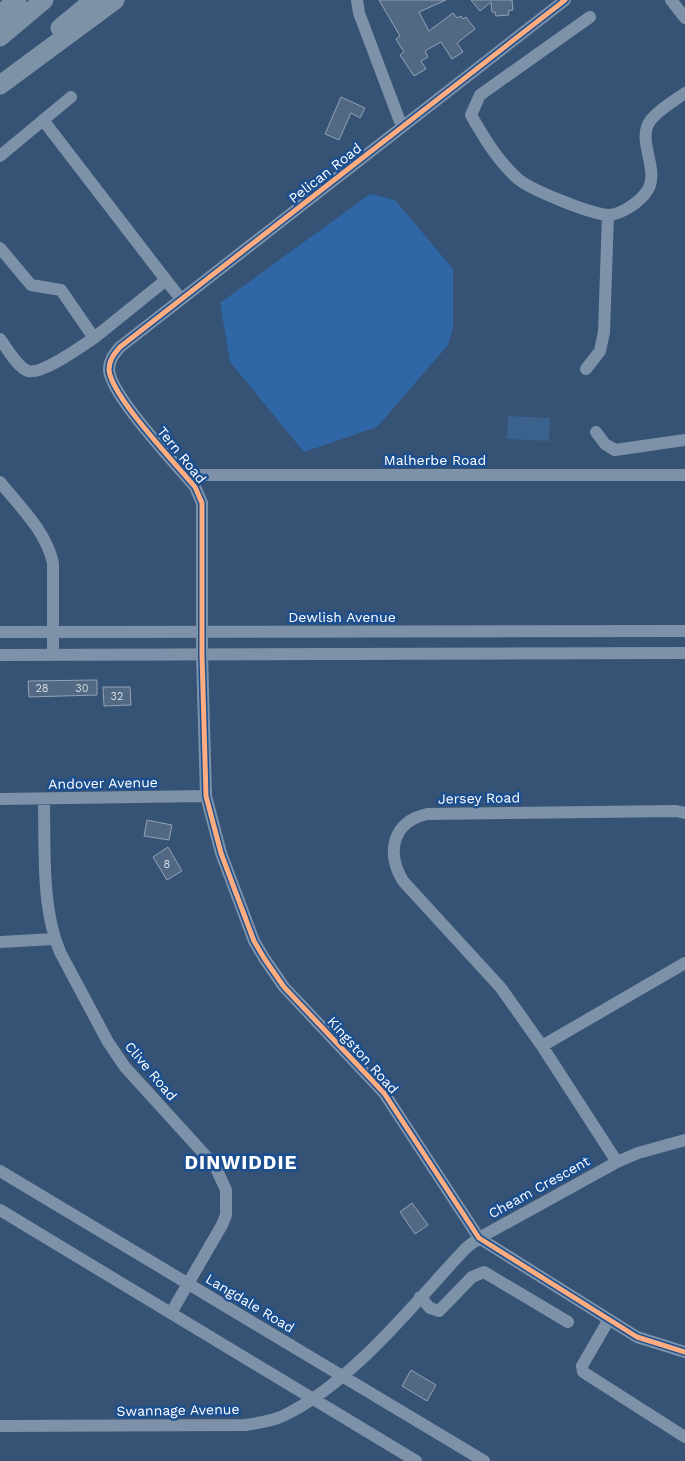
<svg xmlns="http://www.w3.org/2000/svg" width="685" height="1461" font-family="'Work Sans',sans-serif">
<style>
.green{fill:#2f66a5}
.water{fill:#3b618d}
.building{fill:#526984;stroke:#92a2b6}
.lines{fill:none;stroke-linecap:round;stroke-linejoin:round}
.minor{stroke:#7d92a8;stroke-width:12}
.highway{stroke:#7e92a7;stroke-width:19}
.cycleway-casing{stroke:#1b4f8f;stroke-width:8}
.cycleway{stroke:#ffac80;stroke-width:5}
.labels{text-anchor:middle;stroke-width:5;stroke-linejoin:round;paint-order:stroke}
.number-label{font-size:11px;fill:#d4dae0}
.street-label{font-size:14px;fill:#fff;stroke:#1b4f8f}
.district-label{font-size:19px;font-weight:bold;letter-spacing:1px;fill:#fff;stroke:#1b4f8f}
</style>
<rect width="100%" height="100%" fill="#365274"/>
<path class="green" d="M 370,194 L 395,200 L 453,269 L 453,326 L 448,345 L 377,427 L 304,452 L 230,362 L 220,303 Z"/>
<path class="water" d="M 508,416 L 550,418 L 549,441 L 507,439 Z"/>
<path class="building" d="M 379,0 L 446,0 L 419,12 L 429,31 L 453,13 L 457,18 L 461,16 L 463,19 L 466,17 L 475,29 L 457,43 L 463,52 L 452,59 L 441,42 L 425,51 L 428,57 L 421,61 L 426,69 L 414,76 L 400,55 L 404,52 L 396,39 L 400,36 Z
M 471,0 L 512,0 L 513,10 L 508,11 L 509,15 L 496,16 L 495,12 L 492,12 L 491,2 L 480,11 Z
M 341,97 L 365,108 L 360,118 L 351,113 L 339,140 L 325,134 Z
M 97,680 L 97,695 L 29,697 L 28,681 Z
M 103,687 L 130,687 L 131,705 L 104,706 Z
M 147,820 L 172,825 L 169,840 L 144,836 Z
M 168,847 L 182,871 L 167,880 L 153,857 Z
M 412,1203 L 428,1225 L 415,1234 L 400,1212 Z
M 411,1370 L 436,1385 L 427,1401 L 402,1386 Z"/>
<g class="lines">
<path class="minor" d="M 357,0 L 359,13 L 402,127
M 565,0 L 120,347 C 114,354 109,360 109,370 C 111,396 176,464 195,487 L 202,503 L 202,654 L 206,796 L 221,853 L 254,941 L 264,958 L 284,987 L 384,1093 L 479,1238 L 637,1337 L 685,1352
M 671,0 L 685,18
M 590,17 L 480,95 L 471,115 C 484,138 498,161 518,179 C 531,190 593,215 609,215 C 622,214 640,202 647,191 C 661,171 636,141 650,121 C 658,110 674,101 685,93
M 43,120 L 166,280
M 0,156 L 71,97
M 0,248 L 31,285 L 61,290 L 94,338 L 166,280 L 181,299
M 0,339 C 7,348 17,367 28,371 C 42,375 82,346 94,338
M 586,369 L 600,351 L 604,332 L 608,215
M 596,432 L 605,444 L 615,450 L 685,440
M 185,475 L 685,475
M 0,482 C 20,507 46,531 53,563 L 53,655
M 0,632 L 685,631
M 0,655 L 685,653
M 0,799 L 206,796
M 44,799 C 45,847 41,910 61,954 L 108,1042 L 125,1067 L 215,1166 L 226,1190 L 226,1215 L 222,1225 L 171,1313
M 0,942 L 54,939
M 542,1046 L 685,963
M 617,1162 L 542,1046 L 501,988 L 403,881 C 386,853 392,822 427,814 L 676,811 L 685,813
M 0,1171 L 484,1461
M 0,1210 L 416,1461
M 420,1297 L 430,1308 L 439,1311 L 472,1277 L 484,1272 L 568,1322
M 608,1321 L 582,1366 L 583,1372 L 685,1437
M 0,1426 L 245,1425 C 259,1423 273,1421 285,1415 C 352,1383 415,1302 466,1248 L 479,1238 L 617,1162 L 638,1153 L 685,1140"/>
<path class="highway" d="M 0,15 L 17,0
M 60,28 L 94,0
M 0,37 L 44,0
M 0,85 L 115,0"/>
<g class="cycleway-casing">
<path id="cycleway" d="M 565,0 L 120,347 C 114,354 109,360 109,370 C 111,396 176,464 195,487 L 202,503 L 202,654 L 206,796 L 221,853 L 254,941 L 264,958 L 284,987 L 384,1093 L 479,1238 L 637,1337 L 685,1352"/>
</g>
<use href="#cycleway" class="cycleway"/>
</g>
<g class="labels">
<g class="number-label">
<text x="42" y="692">28</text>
<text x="82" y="692">30</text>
<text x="117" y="700">32</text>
<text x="167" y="868">8</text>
</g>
<g class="street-label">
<text transform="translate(325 173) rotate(-38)" y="5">Pelican Road</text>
<text transform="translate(182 455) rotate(51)" y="5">Tern Road</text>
<text x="435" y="465">Malherbe Road</text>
<text x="342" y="622">Dewlish Avenue</text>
<text transform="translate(103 783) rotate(-1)" y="5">Andover Avenue</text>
<text transform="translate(479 798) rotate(-1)" y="5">Jersey Road</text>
<text transform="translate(363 1055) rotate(48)" y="5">Kingston Road</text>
<text transform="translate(151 1071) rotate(50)" y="5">Clive Road</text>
<text transform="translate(539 1187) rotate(-29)" y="5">Cheam Crescent</text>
<text transform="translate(250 1303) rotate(31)" y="5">Langdale Road</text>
<text transform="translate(178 1410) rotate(-1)" y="5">Swannage Avenue</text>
</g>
<g class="district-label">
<text x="241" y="1169">DINWIDDIE</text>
</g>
</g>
</svg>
